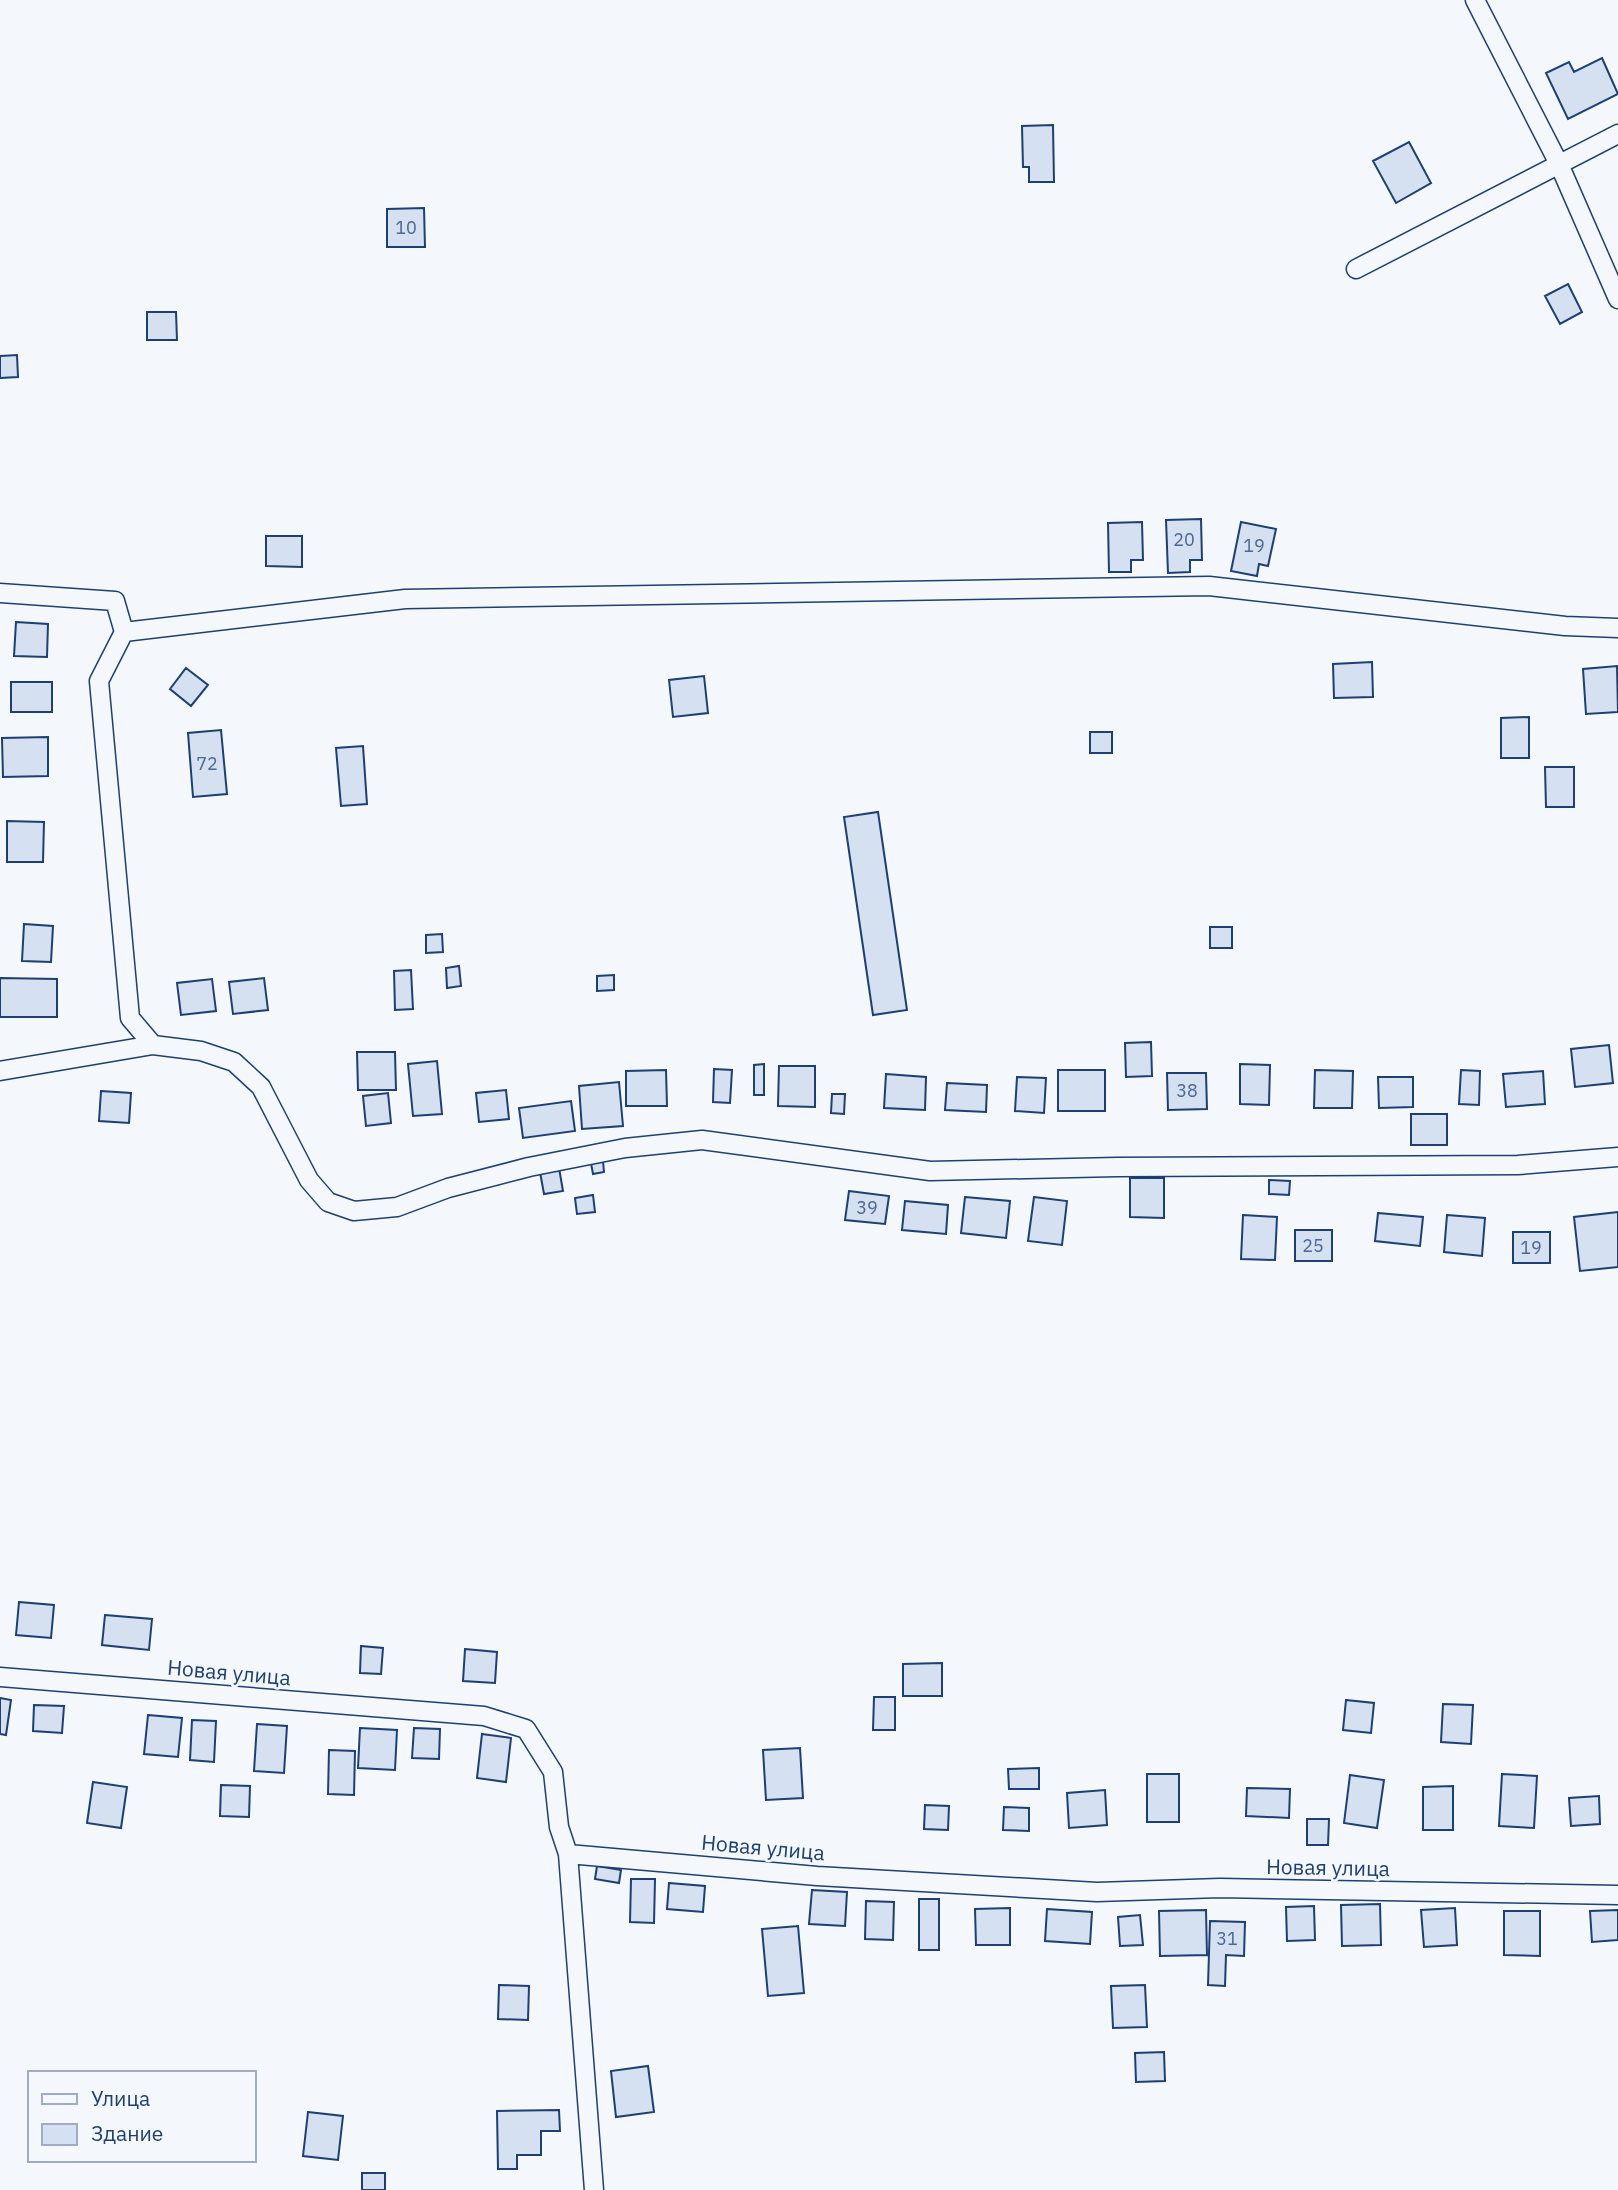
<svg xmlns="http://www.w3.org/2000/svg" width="1618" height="2190" font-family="'IBM Plex Sans',sans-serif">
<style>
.building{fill:#d5e0f0;stroke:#1d3f73;stroke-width:2}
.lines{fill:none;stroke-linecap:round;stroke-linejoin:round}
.minor-casing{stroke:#1d3f73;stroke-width:21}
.minor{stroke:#f4f7fb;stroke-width:18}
.labels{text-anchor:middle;stroke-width:5;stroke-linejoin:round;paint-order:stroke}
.number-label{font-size:18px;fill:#4b6792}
.street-label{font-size:21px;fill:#1d3f73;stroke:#f4f7fb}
</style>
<rect width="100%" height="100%" fill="#f4f7fb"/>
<path class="building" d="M 1602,58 L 1618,94 L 1568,119 L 1546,73 L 1569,62 L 1574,72 Z
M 1053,125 L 1054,182 L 1029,182 L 1029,167 L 1023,167 L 1022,126 Z
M 1409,142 L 1431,183 L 1396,203 L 1373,161 Z
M 424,208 L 425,247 L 387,247 L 387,209 Z
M 1568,284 L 1582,312 L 1560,324 L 1545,296 Z
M 147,312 L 176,312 L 177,340 L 147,340 Z
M 17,355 L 18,377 L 0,378 L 0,356 Z
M 1201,519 L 1202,560 L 1190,560 L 1190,572 L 1168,573 L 1166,520 Z
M 1142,522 L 1143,560 L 1131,560 L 1131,572 L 1109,572 L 1108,523 Z
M 1241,522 L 1276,529 L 1268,566 L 1259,564 L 1257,576 L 1231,571 Z
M 266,536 L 302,536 L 302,567 L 266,566 Z
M 16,622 L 48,624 L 47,657 L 14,656 Z
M 1372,662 L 1373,697 L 1334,698 L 1333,664 Z
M 1617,666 L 1618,712 L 1586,714 L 1583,669 Z
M 186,668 L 208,685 L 191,706 L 170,689 Z
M 704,676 L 708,713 L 673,717 L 669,680 Z
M 11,682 L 52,682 L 52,712 L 11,712 Z
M 1529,717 L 1529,758 L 1501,758 L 1501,718 Z
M 221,730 L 227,794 L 193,797 L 188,733 Z
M 1090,732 L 1112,732 L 1112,753 L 1090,753 Z
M 48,737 L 48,776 L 3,777 L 2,738 Z
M 363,746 L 367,804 L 341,806 L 336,748 Z
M 1545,767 L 1574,767 L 1574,807 L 1546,807 Z
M 878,812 L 907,1010 L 873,1015 L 844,817 Z
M 7,821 L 44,822 L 43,862 L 7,862 Z
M 24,924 L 53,926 L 51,962 L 22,961 Z
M 1210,927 L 1232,927 L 1232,948 L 1210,948 Z
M 442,934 L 443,952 L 426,953 L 426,935 Z
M 459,966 L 461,986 L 447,988 L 446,968 Z
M 411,970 L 413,1009 L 395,1010 L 394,971 Z
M 614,975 L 614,990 L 597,991 L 597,976 Z
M 0,978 L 57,979 L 57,1017 L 0,1017 Z
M 264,978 L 268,1010 L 233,1014 L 229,982 Z
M 212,979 L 216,1011 L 181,1015 L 177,983 Z
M 1151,1042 L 1152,1076 L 1126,1077 L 1125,1043 Z
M 1609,1045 L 1613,1083 L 1575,1087 L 1571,1049 Z
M 357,1052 L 395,1052 L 396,1090 L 358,1090 Z
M 437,1061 L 442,1114 L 413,1116 L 408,1064 Z
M 764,1064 L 764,1095 L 754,1095 L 754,1065 Z
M 1240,1064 L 1270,1065 L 1269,1105 L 1240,1104 Z
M 779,1066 L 815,1066 L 815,1107 L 778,1106 Z
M 714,1069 L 732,1070 L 730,1103 L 713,1102 Z
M 666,1070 L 667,1106 L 626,1106 L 626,1071 Z
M 1058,1070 L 1105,1070 L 1105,1111 L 1058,1111 Z
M 1315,1070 L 1353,1071 L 1352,1108 L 1314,1108 Z
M 1461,1070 L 1480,1071 L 1479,1105 L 1459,1104 Z
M 1543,1071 L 1545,1104 L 1506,1107 L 1503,1074 Z
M 1167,1073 L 1206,1073 L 1207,1109 L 1168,1110 Z
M 886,1074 L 926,1077 L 925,1110 L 884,1108 Z
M 1017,1077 L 1046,1078 L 1044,1113 L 1015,1111 Z
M 1378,1077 L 1413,1077 L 1413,1107 L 1379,1108 Z
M 619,1082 L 623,1126 L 582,1129 L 579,1086 Z
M 947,1083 L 987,1085 L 986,1112 L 945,1110 Z
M 506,1090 L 509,1119 L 479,1122 L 476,1093 Z
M 101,1091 L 131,1093 L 129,1123 L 99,1121 Z
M 388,1093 L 391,1123 L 366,1126 L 363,1096 Z
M 832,1094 L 845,1094 L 844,1114 L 831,1113 Z
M 571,1101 L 575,1131 L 523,1138 L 519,1108 Z
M 1411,1114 L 1447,1114 L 1447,1145 L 1411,1145 Z
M 603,1161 L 604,1172 L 593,1174 L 591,1163 Z
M 559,1168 L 563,1191 L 544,1194 L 540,1172 Z
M 1130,1178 L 1164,1178 L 1164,1218 L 1130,1217 Z
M 1269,1180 L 1290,1181 L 1289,1195 L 1269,1194 Z
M 849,1191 L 889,1196 L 885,1224 L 845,1220 Z
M 593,1195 L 595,1212 L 577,1214 L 575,1198 Z
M 965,1197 L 1010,1201 L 1006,1238 L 961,1233 Z
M 1034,1197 L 1067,1201 L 1062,1245 L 1028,1241 Z
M 905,1201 L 948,1205 L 946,1234 L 902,1230 Z
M 1618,1212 L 1618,1267 L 1580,1271 L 1574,1217 Z
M 1378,1213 L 1423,1217 L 1420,1246 L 1375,1241 Z
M 1243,1215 L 1277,1217 L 1275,1260 L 1241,1259 Z
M 1447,1215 L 1485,1218 L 1482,1256 L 1444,1252 Z
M 1295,1230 L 1332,1230 L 1332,1261 L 1295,1261 Z
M 1513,1232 L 1550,1232 L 1550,1263 L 1513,1263 Z
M 19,1602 L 54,1605 L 51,1638 L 16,1635 Z
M 105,1615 L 152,1619 L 149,1650 L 102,1645 Z
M 361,1646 L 383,1648 L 381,1674 L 360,1673 Z
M 465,1649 L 497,1652 L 495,1683 L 463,1681 Z
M 942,1663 L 942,1696 L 903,1696 L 903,1664 Z
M 874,1697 L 895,1697 L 895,1730 L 873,1730 Z
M 0,1698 L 11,1700 L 6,1735 L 0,1734 Z
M 1346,1700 L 1374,1703 L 1371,1733 L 1343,1730 Z
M 1443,1704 L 1473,1705 L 1471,1744 L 1441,1742 Z
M 34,1705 L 64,1706 L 62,1733 L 33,1731 Z
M 148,1715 L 182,1718 L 178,1757 L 144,1754 Z
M 192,1720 L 216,1721 L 214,1762 L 190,1760 Z
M 257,1724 L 287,1726 L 284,1773 L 254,1771 Z
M 360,1728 L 397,1730 L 395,1770 L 358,1768 Z
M 414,1728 L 440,1729 L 439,1759 L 412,1758 Z
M 482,1734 L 511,1738 L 506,1782 L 477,1778 Z
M 800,1748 L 803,1798 L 766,1800 L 763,1750 Z
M 329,1750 L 355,1751 L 354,1795 L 328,1794 Z
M 1039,1768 L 1039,1789 L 1009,1789 L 1008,1769 Z
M 1147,1774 L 1179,1774 L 1179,1822 L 1147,1822 Z
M 1502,1774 L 1537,1776 L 1534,1828 L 1499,1826 Z
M 1350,1775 L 1384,1780 L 1377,1828 L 1344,1823 Z
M 93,1782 L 127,1787 L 121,1828 L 87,1823 Z
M 221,1785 L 250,1786 L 249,1817 L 220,1816 Z
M 1453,1786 L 1453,1830 L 1423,1830 L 1423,1787 Z
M 1247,1788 L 1290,1789 L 1289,1818 L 1246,1816 Z
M 1105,1790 L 1107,1825 L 1069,1828 L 1067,1793 Z
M 1599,1796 L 1600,1824 L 1571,1826 L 1569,1798 Z
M 925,1805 L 949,1806 L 948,1830 L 924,1829 Z
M 1004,1807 L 1029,1808 L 1029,1831 L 1003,1830 Z
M 1307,1819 L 1329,1819 L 1328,1845 L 1307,1845 Z
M 597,1866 L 621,1870 L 619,1883 L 595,1879 Z
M 631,1879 L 655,1879 L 654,1923 L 630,1922 Z
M 669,1883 L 705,1886 L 703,1912 L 667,1909 Z
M 812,1890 L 847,1892 L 845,1926 L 809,1924 Z
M 919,1899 L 939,1899 L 939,1950 L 919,1950 Z
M 866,1901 L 894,1902 L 893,1940 L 865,1939 Z
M 1380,1904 L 1381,1945 L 1342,1946 L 1341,1905 Z
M 1314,1906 L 1315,1940 L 1287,1941 L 1286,1907 Z
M 1010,1908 L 1010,1945 L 976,1945 L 975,1909 Z
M 1455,1908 L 1457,1945 L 1424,1947 L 1421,1910 Z
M 1047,1909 L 1092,1912 L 1090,1944 L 1045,1941 Z
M 1206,1910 L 1207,1955 L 1160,1956 L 1159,1911 Z
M 1618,1910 L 1618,1940 L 1592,1942 L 1590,1911 Z
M 1504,1911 L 1540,1911 L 1540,1956 L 1504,1955 Z
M 1140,1915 L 1143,1945 L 1120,1946 L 1118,1917 Z
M 1210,1921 L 1245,1922 L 1244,1956 L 1226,1955 L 1225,1986 L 1208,1985 Z
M 798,1926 L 804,1993 L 768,1996 L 762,1929 Z
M 499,1985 L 529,1986 L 528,2020 L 498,2019 Z
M 1145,1985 L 1147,2027 L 1113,2028 L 1111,1986 Z
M 1164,2052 L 1165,2081 L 1136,2082 L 1135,2053 Z
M 648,2066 L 654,2112 L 616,2117 L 611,2071 Z
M 559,2110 L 560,2131 L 541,2131 L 541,2155 L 517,2155 L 517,2169 L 498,2169 L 497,2111 Z
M 308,2112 L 343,2116 L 338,2160 L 303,2156 Z
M 362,2173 L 385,2173 L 385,2190 L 362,2190 Z"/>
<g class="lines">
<g class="minor-casing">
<path id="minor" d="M 1475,0 L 1559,164 L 1618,299
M 1356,269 L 1618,134
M 0,593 L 115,601 L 124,632 L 405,599 L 1209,586 L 1565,626 L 1618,628
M 124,632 L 99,681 L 130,1018 L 153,1045
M 0,1071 L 153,1045 L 201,1051 L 234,1062 L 261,1087 L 309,1180 L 328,1202 L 354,1211 L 397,1207 L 448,1188 L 529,1167 L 625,1148 L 702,1140 L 930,1171 L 1117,1167 L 1518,1165 L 1618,1157
M 0,1677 L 484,1716 L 526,1729 L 553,1772 L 559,1827 L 568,1854 L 817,1876 L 1097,1892 L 1220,1888 L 1618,1895
M 568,1854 L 594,2190"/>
</g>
<use href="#minor" class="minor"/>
</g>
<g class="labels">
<g class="number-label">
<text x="406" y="234">10</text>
<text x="1184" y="546">20</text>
<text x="1254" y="552">19</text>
<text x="207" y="770">72</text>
<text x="1187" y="1097">38</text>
<text x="867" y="1214">39</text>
<text x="1313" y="1252">25</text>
<text x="1531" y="1254">19</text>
<text x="1227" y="1945">31</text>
</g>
<g class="street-label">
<text transform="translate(229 1673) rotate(5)" y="7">Новая улица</text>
<text transform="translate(763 1848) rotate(5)" y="7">Новая улица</text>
<text transform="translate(1328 1868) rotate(1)" y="7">Новая улица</text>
</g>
</g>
<rect x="28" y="2071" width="228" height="91" fill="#f4f7fb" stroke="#9eadc5" stroke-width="2"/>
<rect x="42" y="2094" width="35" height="10" fill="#f4f7fb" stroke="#9eadc5" stroke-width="2"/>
<text x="91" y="2106" font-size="21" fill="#1d3f73">Улица</text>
<rect x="42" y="2124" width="35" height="21" fill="#d5e0f0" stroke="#9eadc5" stroke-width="2"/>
<text x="91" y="2141" font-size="21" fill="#1d3f73">Здание</text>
</svg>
